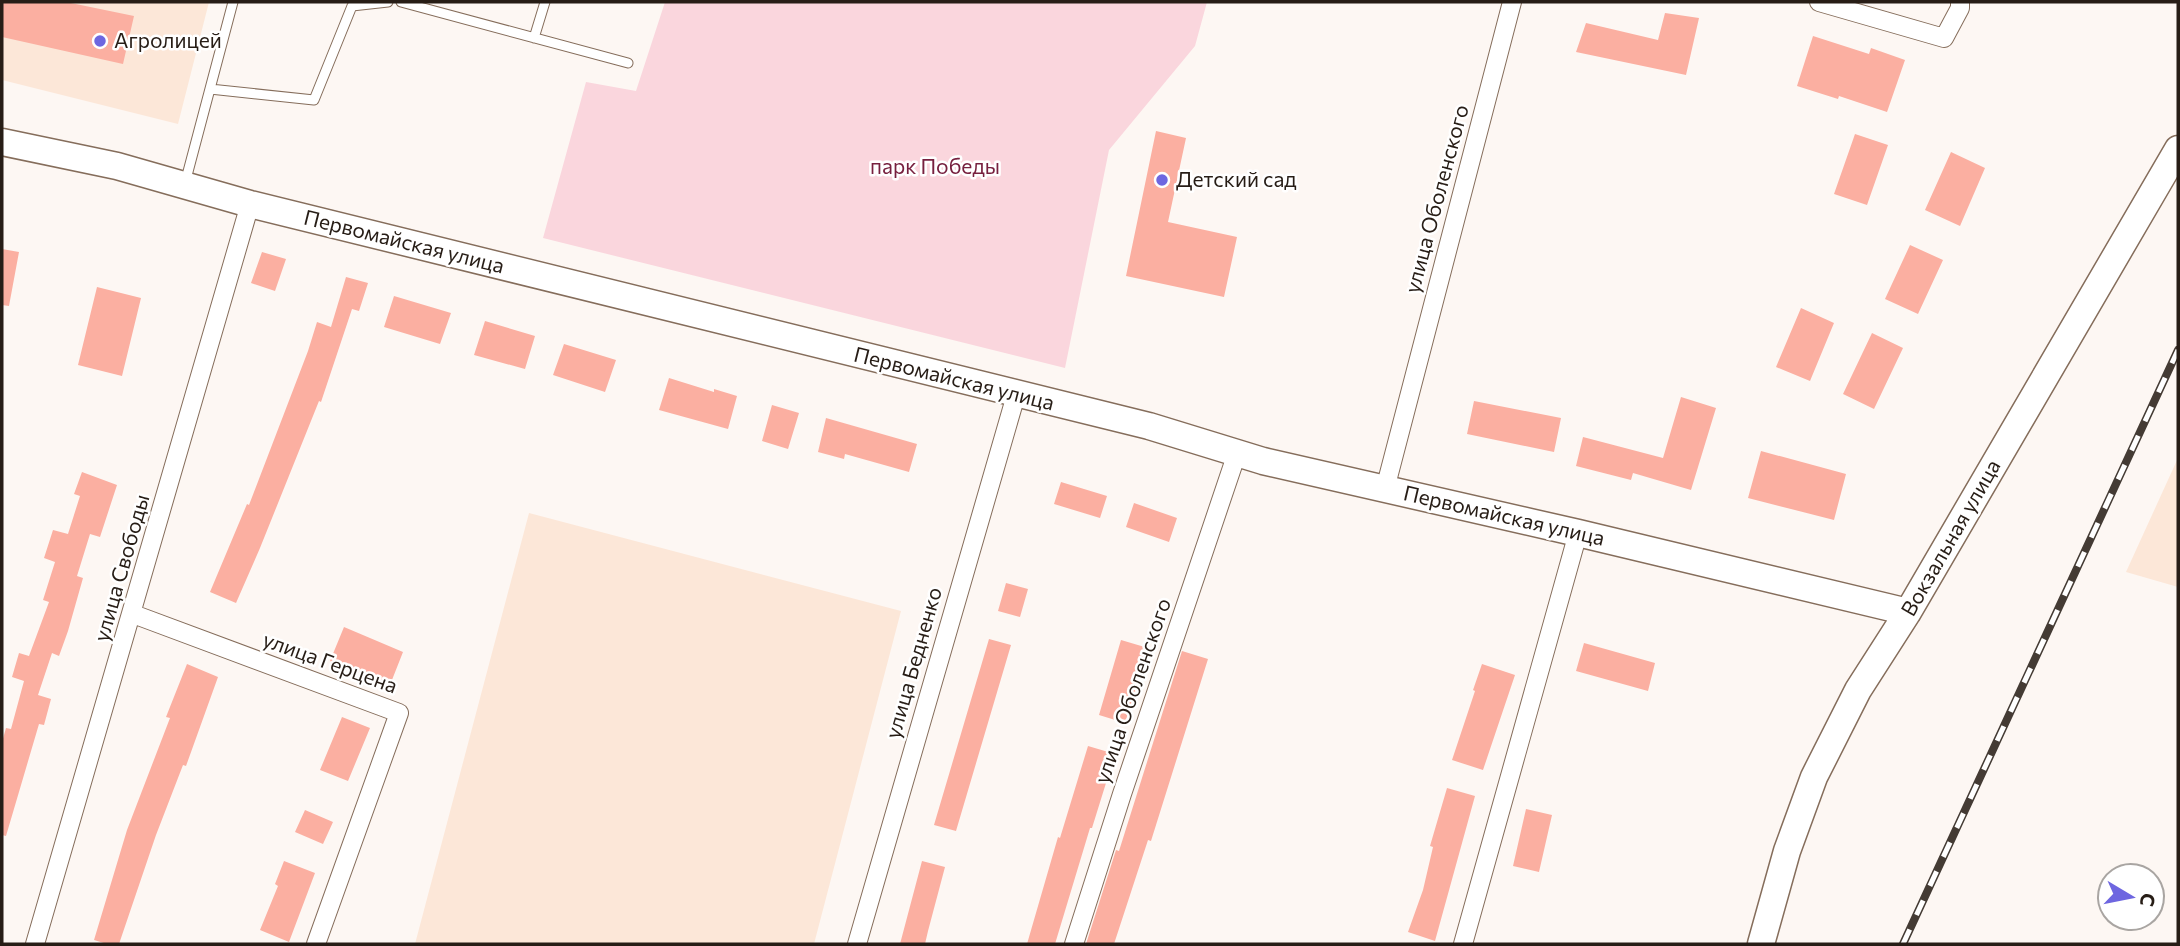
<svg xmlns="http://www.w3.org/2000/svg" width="2180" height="946" font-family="Commissioner,sans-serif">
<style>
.built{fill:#fce7d8}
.green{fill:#fad6dd}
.building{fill:#fbafa1}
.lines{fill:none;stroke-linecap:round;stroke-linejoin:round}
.lane-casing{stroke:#856d5b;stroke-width:11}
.street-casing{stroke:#856d5b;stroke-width:20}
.secondary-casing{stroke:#856d5b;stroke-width:29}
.lane{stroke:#fff;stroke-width:9}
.street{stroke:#fff;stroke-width:18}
.secondary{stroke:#fff;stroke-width:26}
.rail-casing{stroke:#443b34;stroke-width:8}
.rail{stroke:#fff;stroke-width:5;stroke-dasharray:16;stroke-linecap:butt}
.poi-dot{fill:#6e66e0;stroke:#fff;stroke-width:2.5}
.labels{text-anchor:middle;stroke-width:5;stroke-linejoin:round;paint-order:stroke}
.poi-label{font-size:21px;fill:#271d16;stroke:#fff;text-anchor:start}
.park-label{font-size:21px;fill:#77203f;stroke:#fff}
.street-label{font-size:21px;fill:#271d16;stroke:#fff}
</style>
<rect width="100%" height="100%" fill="#fdf7f3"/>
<path class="built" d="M 2,2 L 209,2 L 178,124 L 2,80 Z
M 2178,458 L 2178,587 L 2126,572 Z
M 529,513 L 901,611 L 814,944 L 415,944 Z"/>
<path class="green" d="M 665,2 L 1207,2 L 1195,46 L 1109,150 L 1065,368 L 543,238 L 586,82 L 636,91 Z"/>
<path class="building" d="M 2,2 L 66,2 L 134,16 L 123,64 L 2,37 Z
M 1665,13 L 1699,18 L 1686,75 L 1576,52 L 1586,23 L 1658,40 Z
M 1813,36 L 1869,54 L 1871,48 L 1905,60 L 1887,112 L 1839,96 L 1838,99 L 1797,86 Z
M 1156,131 L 1186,138 L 1168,222 L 1237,237 L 1224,297 L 1126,276 Z
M 1855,134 L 1888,145 L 1867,205 L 1834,194 Z
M 1951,152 L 1985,168 L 1960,226 L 1925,210 Z
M 1910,245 L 1943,260 L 1918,314 L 1885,299 Z
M 2,249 L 19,252 L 9,306 L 2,305 Z
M 262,252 L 286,259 L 275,291 L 251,283 Z
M 346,277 L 368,283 L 359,311 L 352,309 L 321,402 L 319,401 L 260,548 L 236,603 L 210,592 L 247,504 L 249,505 L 308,351 L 317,322 L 331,327 Z
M 97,287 L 141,298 L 122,376 L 78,365 Z
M 394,296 L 451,313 L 440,344 L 384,327 Z
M 1801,308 L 1834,323 L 1810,381 L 1776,367 Z
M 485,321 L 535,336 L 525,369 L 474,355 Z
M 1872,333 L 1903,348 L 1874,409 L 1843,394 Z
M 564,344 L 616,360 L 605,392 L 553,375 Z
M 669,378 L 714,392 L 714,389 L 737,396 L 728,429 L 659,410 Z
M 1681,397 L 1716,408 L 1691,490 L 1633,473 L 1631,480 L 1576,466 L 1583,437 L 1663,458 Z
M 1474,401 L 1561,418 L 1554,452 L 1467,434 Z
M 772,405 L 799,413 L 788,449 L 762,441 Z
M 826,418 L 917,444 L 909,472 L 845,454 L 844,459 L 818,452 Z
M 1761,451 L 1846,474 L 1834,520 L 1748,498 Z
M 82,472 L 117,485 L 100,537 L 90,534 L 77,576 L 83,578 L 68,631 L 59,656 L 52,653 L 38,695 L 51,699 L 44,725 L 39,724 L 6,836 L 2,835 L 2,742 L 6,728 L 11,729 L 24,681 L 12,677 L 19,653 L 29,656 L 49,602 L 43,600 L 55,562 L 44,558 L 53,530 L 68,534 L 80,496 L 74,494 Z
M 1061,482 L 1107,496 L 1100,518 L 1054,504 Z
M 1134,503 L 1177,518 L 1169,542 L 1126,527 Z
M 1006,583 L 1028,589 L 1020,617 L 998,611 Z
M 344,627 L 403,652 L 390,685 L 330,661 Z
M 989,639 L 1011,645 L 956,831 L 934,825 Z
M 1121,640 L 1148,648 L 1125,723 L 1099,715 Z
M 1584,643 L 1655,663 L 1648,691 L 1576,671 Z
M 1182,651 L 1208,659 L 1151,841 L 1148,840 L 1114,944 L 1086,944 L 1116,850 L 1119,851 Z
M 187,664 L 218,677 L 186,766 L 183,765 L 156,835 L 119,944 L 107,944 L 94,940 L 127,830 L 170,718 L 166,717 Z
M 1482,664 L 1515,675 L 1483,770 L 1452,760 L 1475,691 L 1473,690 Z
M 342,717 L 370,728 L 348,781 L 320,770 Z
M 1088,746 L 1115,754 L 1106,783 L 1092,828 L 1090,828 L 1055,944 L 1027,944 L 1058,837 L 1060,838 Z
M 1447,788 L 1475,796 L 1435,941 L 1408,932 L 1423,890 L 1433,847 L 1430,846 Z
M 1526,809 L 1552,815 L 1539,872 L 1513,866 Z
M 305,810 L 333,822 L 323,844 L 295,832 Z
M 284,861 L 315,873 L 289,942 L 260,930 L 278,886 L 275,884 Z
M 922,861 L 945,867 L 928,931 L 925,944 L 900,944 Z"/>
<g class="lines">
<g class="lane-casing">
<path id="lane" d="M 401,2 L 628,63
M 534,38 L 545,2
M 210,89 L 314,100 L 352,6 L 388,2
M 185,183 L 233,2"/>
</g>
<g class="street-casing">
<path id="street" d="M 1819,2 L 1944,38 L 1960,8 L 1960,2
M 1385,489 L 1512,2
M 133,614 L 399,713 L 316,944
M 35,944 L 250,204
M 857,944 L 1016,395
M 1074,944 L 1122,794 L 1237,453
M 1463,944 L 1578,533"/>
</g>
<g class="secondary-casing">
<path id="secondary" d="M 2,142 L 117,166 L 250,204 L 1149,426 L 1263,461 L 1578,533 L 1908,612
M 1761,944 L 1787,851 L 1814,777 L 1858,690 L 1908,612 L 2178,149"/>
</g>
<use href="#lane" class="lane"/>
<use href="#street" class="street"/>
<use href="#secondary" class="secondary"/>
<g class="rail-casing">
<path id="rail" d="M 1903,944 L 2178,350"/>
</g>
<use href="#rail" class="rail"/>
</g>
<g class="poi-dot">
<circle cx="100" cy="41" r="7"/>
<circle cx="1162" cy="180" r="7"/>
</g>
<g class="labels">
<g class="poi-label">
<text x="114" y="48">Агролицей</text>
<text x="1176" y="187">Детский сад</text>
</g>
<g class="park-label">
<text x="935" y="174">парк Победы</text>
</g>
<g class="street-label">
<text transform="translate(1437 199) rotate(-75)" y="7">улица Оболенского</text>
<text transform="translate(404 242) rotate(14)" y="7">Первомайская улица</text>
<text transform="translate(954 379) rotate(14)" y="7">Первомайская улица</text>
<text transform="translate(1504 516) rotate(13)" y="7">Первомайская улица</text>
<text transform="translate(1951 538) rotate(-60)" y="7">Вокзальная улица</text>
<text transform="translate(122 568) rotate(-74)" y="7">улица Свободы</text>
<text transform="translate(330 663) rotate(20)" y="7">улица Герцена</text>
<text transform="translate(914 663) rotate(-74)" y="7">улица Бедненко</text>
<text transform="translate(1133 691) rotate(-71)" y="7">улица Оболенского</text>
</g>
</g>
<rect width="2180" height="946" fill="none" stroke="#271d16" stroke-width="7"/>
<g transform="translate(2131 897) rotate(100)"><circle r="33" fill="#ffffff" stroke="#a9a5a2" stroke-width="2"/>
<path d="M0-5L12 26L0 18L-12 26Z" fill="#6e66e0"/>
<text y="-10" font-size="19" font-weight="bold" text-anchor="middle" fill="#271d16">С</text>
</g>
</svg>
